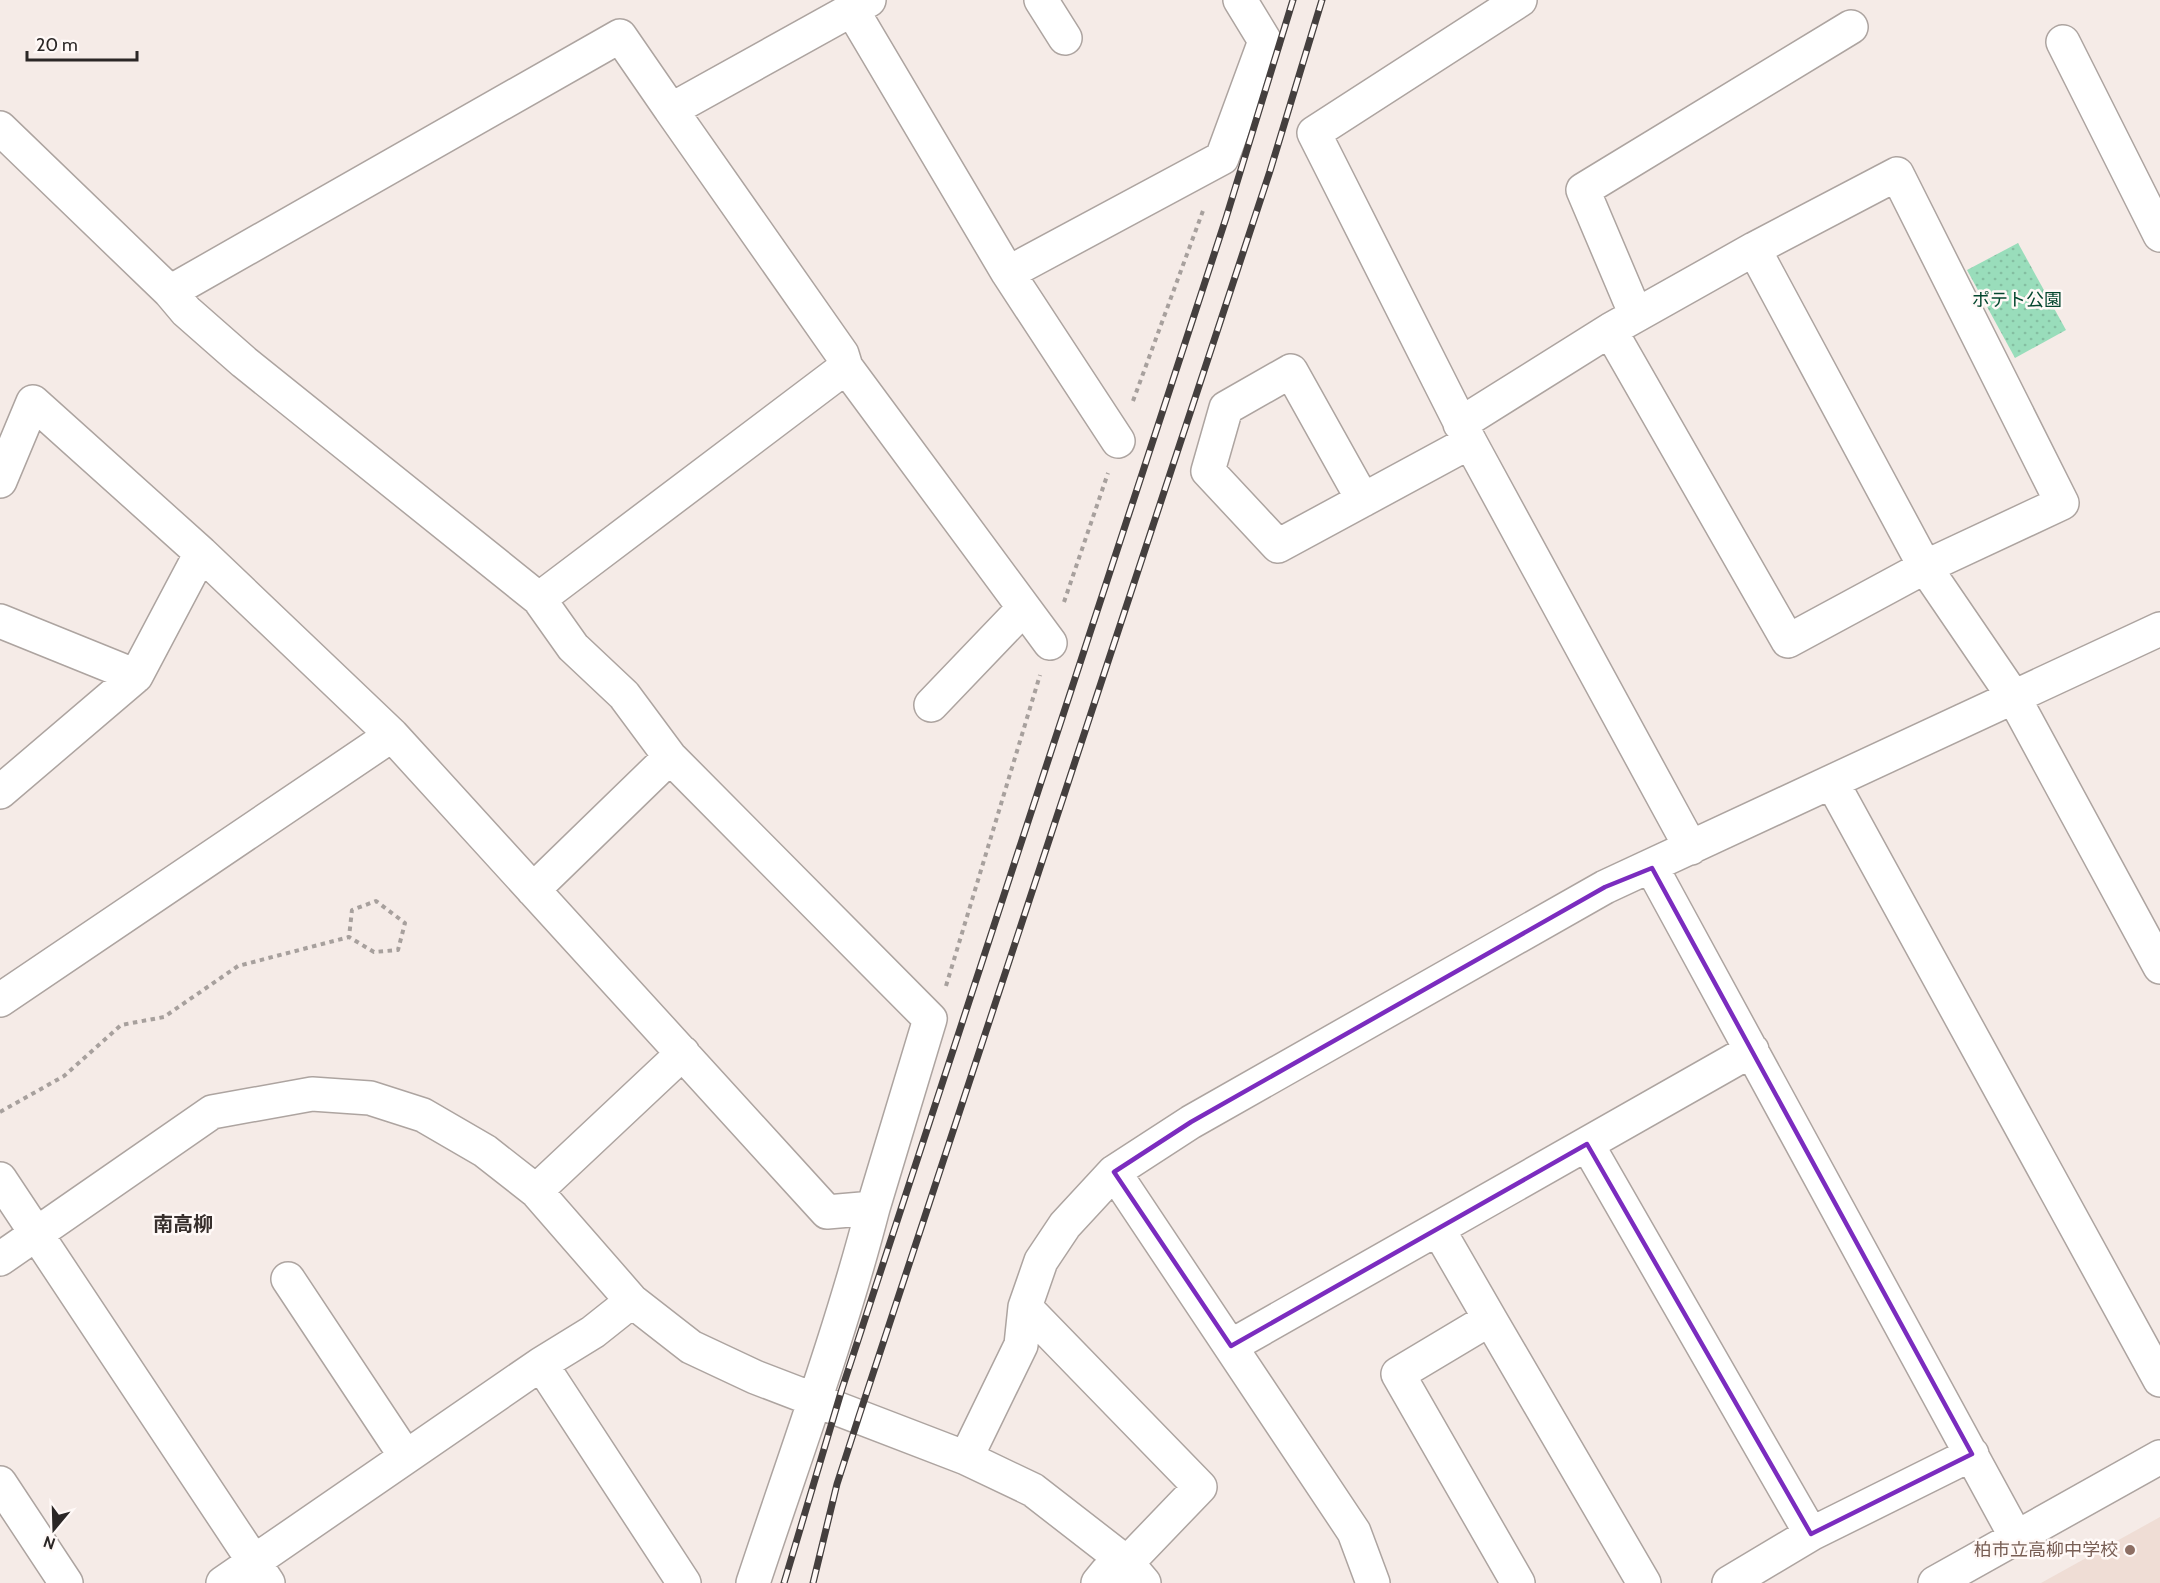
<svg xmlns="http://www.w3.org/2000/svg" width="2160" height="1583" font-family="Cabin,'Noto Sans JP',sans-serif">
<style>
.built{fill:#efddd5}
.park{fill:url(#park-dots)}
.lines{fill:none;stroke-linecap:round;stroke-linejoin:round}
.minor-casing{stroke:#ada4a0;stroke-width:36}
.path{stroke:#a7a09d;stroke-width:4;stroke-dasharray:4.5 4.5;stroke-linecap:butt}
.minor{stroke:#fff;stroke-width:33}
.rail-casing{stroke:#443f3e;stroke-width:7}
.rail{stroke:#fff9f7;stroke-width:4.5;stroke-dasharray:14;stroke-linecap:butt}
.marked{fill:none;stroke:#7b2cbf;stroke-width:4.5;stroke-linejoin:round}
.education-dot{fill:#8d6e63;stroke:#fff9f7;stroke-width:2}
.labels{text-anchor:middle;stroke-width:5;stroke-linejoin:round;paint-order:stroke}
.park-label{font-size:18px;fill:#04472f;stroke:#fff9f7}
.education-label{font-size:18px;fill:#785e54;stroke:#fff9f7;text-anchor:end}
.neighbourhood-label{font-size:20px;font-weight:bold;fill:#372f2c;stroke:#fff9f7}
</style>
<defs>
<pattern id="park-dots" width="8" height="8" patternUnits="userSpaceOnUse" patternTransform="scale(1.5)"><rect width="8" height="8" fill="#9db"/><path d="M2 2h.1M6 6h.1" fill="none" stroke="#84bea1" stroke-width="1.8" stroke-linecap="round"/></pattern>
</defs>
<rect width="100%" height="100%" fill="#f5ebe7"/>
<path class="built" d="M 2160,1517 L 2160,1583 L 2041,1583 Z"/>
<path class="park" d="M 2018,243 L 2066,330 L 2015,358 L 1967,270 Z"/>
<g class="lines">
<g class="minor-casing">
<path id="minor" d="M 1041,0 L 1065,38
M 1520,0 L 1314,133 L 1470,442 L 1691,848
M 851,8 L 1008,273 L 1118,441
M 2063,42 L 2160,235
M 671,110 L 842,354 L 846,367 L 1050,643
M 0,128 L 170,292 L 186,311 L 244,362 L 539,599 L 573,647 L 624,695 L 670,757 L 930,1019 L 873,1208 L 827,1212 L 392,735 L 201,553 L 33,402 L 0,481
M 1754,249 L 1897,174 L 2062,503 L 1925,567 L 1788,641 L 1610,330 L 1754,249 L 1925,567 L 2013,696 L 2160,967
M 1008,273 L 1222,158 L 1265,41 L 1240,0
M 170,292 L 620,36 L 671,110 L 869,0
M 1636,315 L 1583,190 L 1851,27
M 1460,424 L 1610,330
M 1363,500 L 1291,371 L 1226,408 L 1208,471 L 1278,546 L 1470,442
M 539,599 L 846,367
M 0,621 L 136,676 L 0,792
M 136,676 L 201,553
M 931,705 L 1023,609
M 1832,782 L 2160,1380
M 1652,868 L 2016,1537
M 533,890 L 670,757
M 0,1000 L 392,735
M 1587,1144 L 1811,1534
M 1114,1172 L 1354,1532 L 1373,1583
M 0,1179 L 268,1583
M 536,1191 L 683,1053
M 1438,1229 L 1490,1319 L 1398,1374 L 1518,1583
M 0,1259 L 212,1112 L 312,1094 L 370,1098 L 423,1115 L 485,1151 L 536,1191 L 632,1301 L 691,1347 L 755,1377 L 966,1458 L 1033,1490 L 1127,1563 L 1144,1583
M 288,1279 L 406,1457
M 1025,1307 L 1200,1487 L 1127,1563 L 1107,1572 L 1098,1583
M 1490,1319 L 1644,1583
M 1231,1346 L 1752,1050
M 541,1364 L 684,1583
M 966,1458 L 1021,1345 L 1025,1307 L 1041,1261 L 1065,1225 L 1114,1172 L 1191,1122 L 1605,887 L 2160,629
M 0,1483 L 66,1583
M 223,1583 L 541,1364 L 593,1332 L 632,1301
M 753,1583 C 794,1459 840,1335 873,1208
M 1729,1583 L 1811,1534 L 1972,1454
M 1935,1583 L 2160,1457"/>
</g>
<path class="path" d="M 1133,401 L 1204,208
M 1064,602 L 1108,473
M 946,986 L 1040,675
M 0,1112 L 64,1076 L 121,1025 L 164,1017 L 238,966 L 349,937 L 374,952 L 398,950 L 405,923 L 376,901 L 352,910 L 349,937"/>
<use href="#minor" class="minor"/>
<g class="rail-casing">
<path id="rail" d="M 784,1583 L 842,1389 L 1226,218 L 1293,0
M 813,1583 L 837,1484 L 859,1416 L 1270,171 L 1322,0"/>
</g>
<use href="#rail" class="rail"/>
</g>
<path class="marked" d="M 1652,868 L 1972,1454 L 1811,1534 L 1587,1144 L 1231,1346 L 1114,1172 L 1191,1122 L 1605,887 Z"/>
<circle class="education-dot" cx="2130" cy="1550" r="6"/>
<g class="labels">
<g class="park-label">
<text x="2017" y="306">ポテト公園</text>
</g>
<g class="education-label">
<text x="2118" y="1556">柏市立高柳中学校</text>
</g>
<g class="neighbourhood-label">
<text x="183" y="1231">南高柳</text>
</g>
</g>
<g transform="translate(54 1529) rotate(199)" stroke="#fff9f7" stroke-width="4.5" paint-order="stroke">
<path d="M0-4.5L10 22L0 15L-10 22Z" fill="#2b2726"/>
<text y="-9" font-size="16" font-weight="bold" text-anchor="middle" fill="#2b2726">N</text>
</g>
<path d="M27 51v9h110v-9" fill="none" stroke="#2b2726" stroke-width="3"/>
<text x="36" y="51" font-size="18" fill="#2b2726" stroke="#fff9f7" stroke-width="4.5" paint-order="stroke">20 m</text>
</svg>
